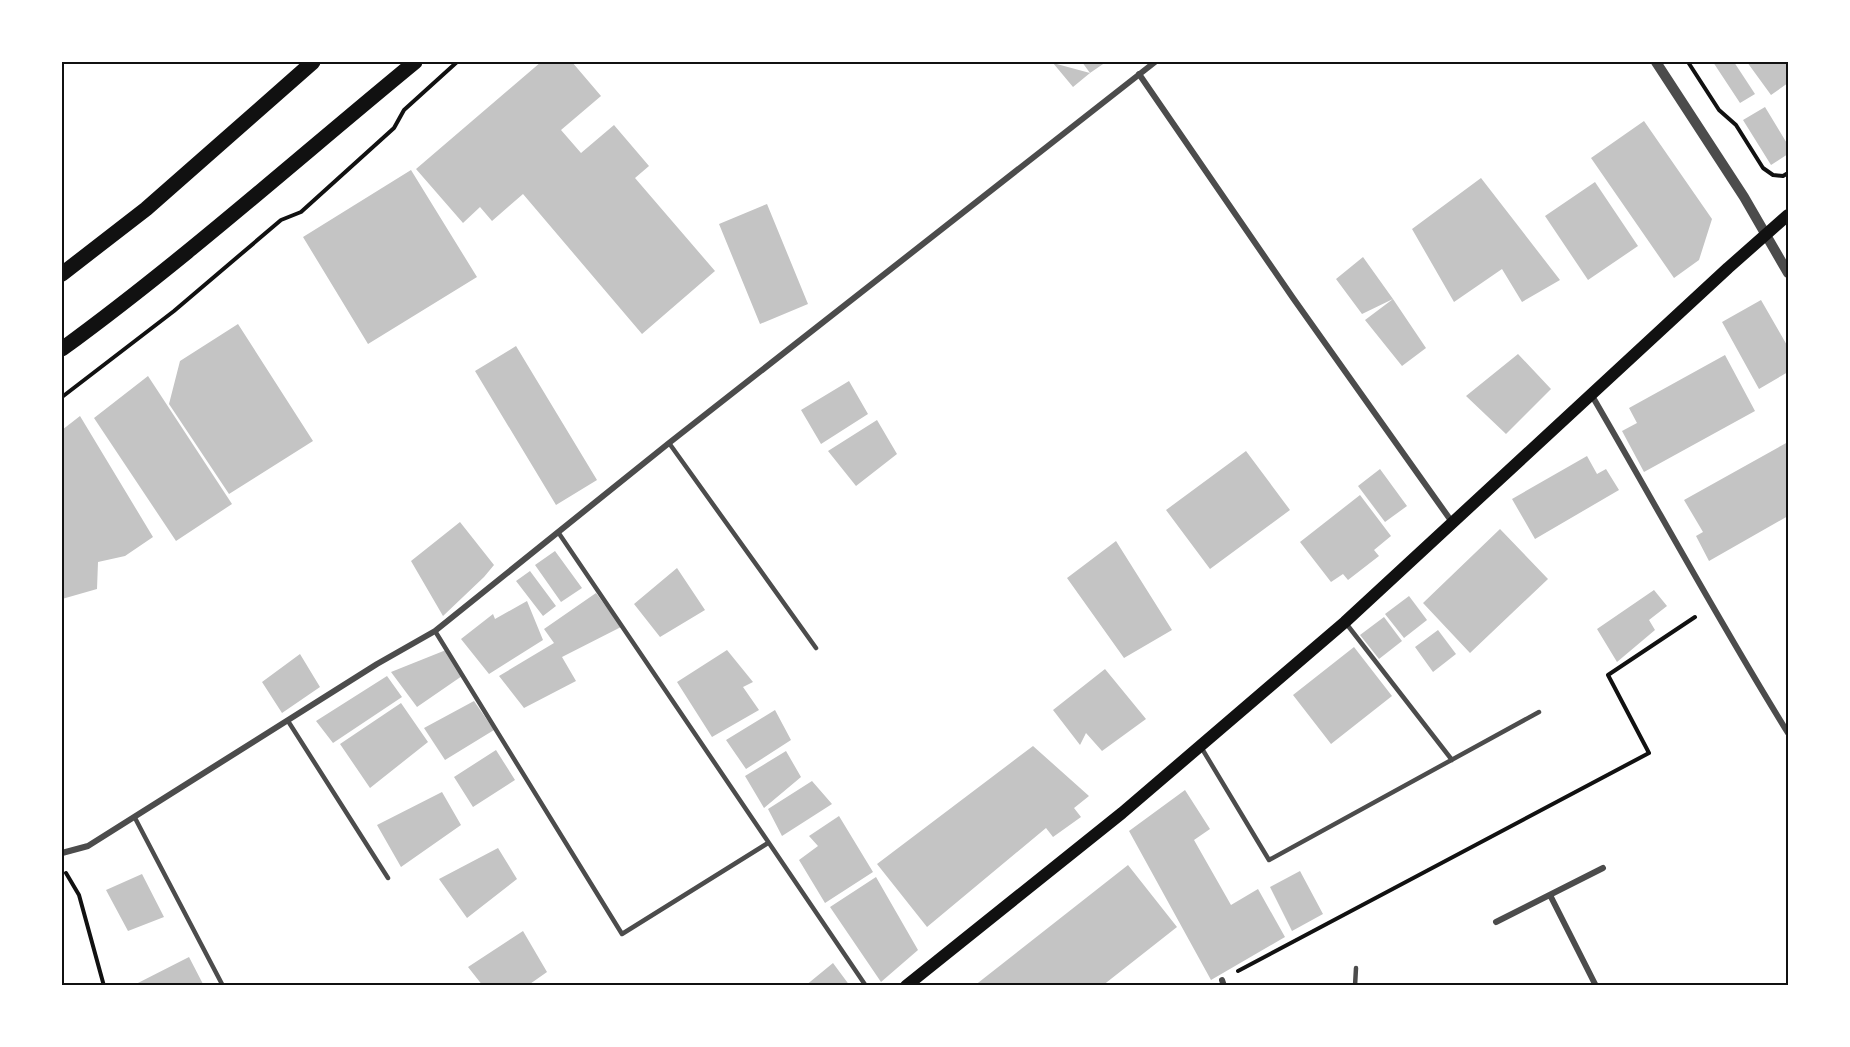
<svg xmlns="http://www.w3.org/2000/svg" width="1850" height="1047" font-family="Ubuntu,sans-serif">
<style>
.building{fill:#c4c4c4}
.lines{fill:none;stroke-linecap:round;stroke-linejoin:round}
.path{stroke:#111;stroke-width:4}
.service{stroke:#4c4c4c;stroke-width:4.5}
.minor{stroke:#4c4c4c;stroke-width:6}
.tertiary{stroke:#4c4c4c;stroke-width:10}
.secondary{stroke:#111;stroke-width:12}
.primary{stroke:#111;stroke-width:15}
.neatline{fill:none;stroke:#111;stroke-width:2}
</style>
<rect width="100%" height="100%" fill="#fff"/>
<path class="building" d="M 541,62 L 572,62 L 601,96 L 561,130 L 581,153 L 614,125 L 649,166 L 635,178 L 715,271 L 642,334 L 523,194 L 492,221 L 480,207 L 463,223 L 416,169 Z
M 1082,62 L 1106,62 L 1090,73 Z
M 1713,62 L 1734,62 L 1755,94 L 1740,103 Z
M 1747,62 L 1788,62 L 1788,83 L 1771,95 Z
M 1053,63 L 1090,73 L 1073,87 Z
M 1765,107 L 1788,145 L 1788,154 L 1771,165 L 1743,120 Z
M 1644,121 L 1712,219 L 1699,260 L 1674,278 L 1591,158 Z
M 411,170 L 477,277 L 368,344 L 303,237 Z
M 1481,178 L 1560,280 L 1522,302 L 1502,269 L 1454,302 L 1412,229 Z
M 1595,182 L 1638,246 L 1588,280 L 1545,216 Z
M 767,204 L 808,304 L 760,324 L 719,224 Z
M 1363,257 L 1393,299 L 1362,314 L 1336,279 Z
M 1393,299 L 1426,348 L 1402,366 L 1365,320 Z
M 1761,300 L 1788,347 L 1788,372 L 1759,389 L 1722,322 Z
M 238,324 L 313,441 L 229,494 L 169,404 L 180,361 Z
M 516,346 L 597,480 L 556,505 L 475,371 Z
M 1518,354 L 1551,389 L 1506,434 L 1466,396 Z
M 1725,355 L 1755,411 L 1644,472 L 1622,431 L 1637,423 L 1629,408 Z
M 148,376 L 232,504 L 176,541 L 94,418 Z
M 849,381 L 868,414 L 821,444 L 801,410 Z
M 80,416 L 153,537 L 125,556 L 98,562 L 97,589 L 62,599 L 62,430 Z
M 877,420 L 897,454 L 856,486 L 828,451 Z
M 1788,442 L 1788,516 L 1709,561 L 1696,536 L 1703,532 L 1684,500 Z
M 1246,451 L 1290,510 L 1210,569 L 1166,510 Z
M 1587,456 L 1597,474 L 1606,469 L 1619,490 L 1535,539 L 1512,499 Z
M 1380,469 L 1407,506 L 1385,522 L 1358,486 Z
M 1360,495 L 1391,536 L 1374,550 L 1379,556 L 1348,580 L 1343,574 L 1331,582 L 1300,542 Z
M 460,522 L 494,565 L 484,577 L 443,616 L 411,561 Z
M 1500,529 L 1548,579 L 1470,653 L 1423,603 Z
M 1116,541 L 1172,630 L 1124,658 L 1067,578 Z
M 555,551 L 582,588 L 561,602 L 535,565 Z
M 677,568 L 705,610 L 660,637 L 634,604 Z
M 530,571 L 556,606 L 543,616 L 516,581 Z
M 1654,590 L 1667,606 L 1649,620 L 1655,630 L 1617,662 L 1597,629 Z
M 596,593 L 621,627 L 562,657 L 576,681 L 524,708 L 499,676 L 554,643 L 544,629 Z
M 1409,596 L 1427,620 L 1404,638 L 1385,614 Z
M 527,601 L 543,640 L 489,674 L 461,639 L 493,614 L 495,619 Z
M 1384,617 L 1402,641 L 1379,659 L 1360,635 Z
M 1438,630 L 1456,654 L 1433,672 L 1415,647 Z
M 1354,647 L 1392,696 L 1331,744 L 1293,695 Z
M 446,650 L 462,676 L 417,707 L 391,672 Z
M 727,650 L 753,682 L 743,687 L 759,710 L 712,737 L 677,682 Z
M 300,654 L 320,687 L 282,713 L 262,682 Z
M 1105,669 L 1146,719 L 1102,751 L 1086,733 L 1080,745 L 1053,710 Z
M 387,676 L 402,697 L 333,743 L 316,721 Z
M 474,701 L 494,730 L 445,760 L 424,728 Z
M 401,703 L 428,742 L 370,788 L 340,744 Z
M 775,710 L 791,740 L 746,769 L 726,740 Z
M 1033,746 L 1089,796 L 1074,808 L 1081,817 L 1053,837 L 1046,828 L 927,927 L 877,864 Z
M 496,750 L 515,780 L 473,807 L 454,777 Z
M 786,751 L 801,777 L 764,808 L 745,776 Z
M 812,781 L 832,804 L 782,836 L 768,809 Z
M 1185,790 L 1210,829 L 1194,840 L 1231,905 L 1258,889 L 1285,937 L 1211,980 L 1129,831 Z
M 442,792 L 461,825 L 401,867 L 377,825 Z
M 839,816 L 873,872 L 825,903 L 799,860 L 818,846 L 809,836 Z
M 498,848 L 517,879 L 467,918 L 439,879 Z
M 1128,865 L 1177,927 L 1102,986 L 974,986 Z
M 1300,871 L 1323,914 L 1292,931 L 1270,887 Z
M 142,874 L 164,917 L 128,931 L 106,890 Z
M 876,877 L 918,950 L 881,982 L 830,907 Z
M 523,931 L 547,972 L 527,986 L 483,986 L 468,967 Z
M 189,957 L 204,986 L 132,986 Z
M 833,963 L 850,986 L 805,986 Z"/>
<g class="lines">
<path class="path" d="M 1688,62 L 1719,110 L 1736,125 L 1763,168 L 1773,175 L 1783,176 L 1788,173
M 62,397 L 174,311 L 281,220 L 301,212 L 394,128 L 404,110 L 457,62
M 66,873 L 79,895 L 104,986
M 1238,971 L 1649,753 L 1608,675 L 1695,617"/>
<path class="service" d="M 669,443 L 816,648
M 558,532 L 866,986
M 1345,622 L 1452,760
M 435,631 L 622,934 L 768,843
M 288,721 L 388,878
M 1201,747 L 1269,860 L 1539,712
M 135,818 L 223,986
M 1355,986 L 1356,968"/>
<path class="minor" d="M 1139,74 L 1293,298 L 1452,522
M 1591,394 C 1657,507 1719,622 1788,733
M 62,853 L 88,846 L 377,664 L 435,631 L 669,443 L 1155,62
M 1550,895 L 1596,986
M 1496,922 L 1603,868
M 1222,980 L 1224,986"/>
<path class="tertiary" d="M 1656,62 L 1744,197 L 1788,273"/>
<path class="secondary" d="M 906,986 L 1122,813 L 1345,622 L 1728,268 L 1788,215"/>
<path class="primary" d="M 62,274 L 146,209 L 313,62
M 62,349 C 184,260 298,158 415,62"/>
</g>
<rect width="1850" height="1047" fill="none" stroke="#ffffff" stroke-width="126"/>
<rect x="63" y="63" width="1724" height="921" class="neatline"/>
</svg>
